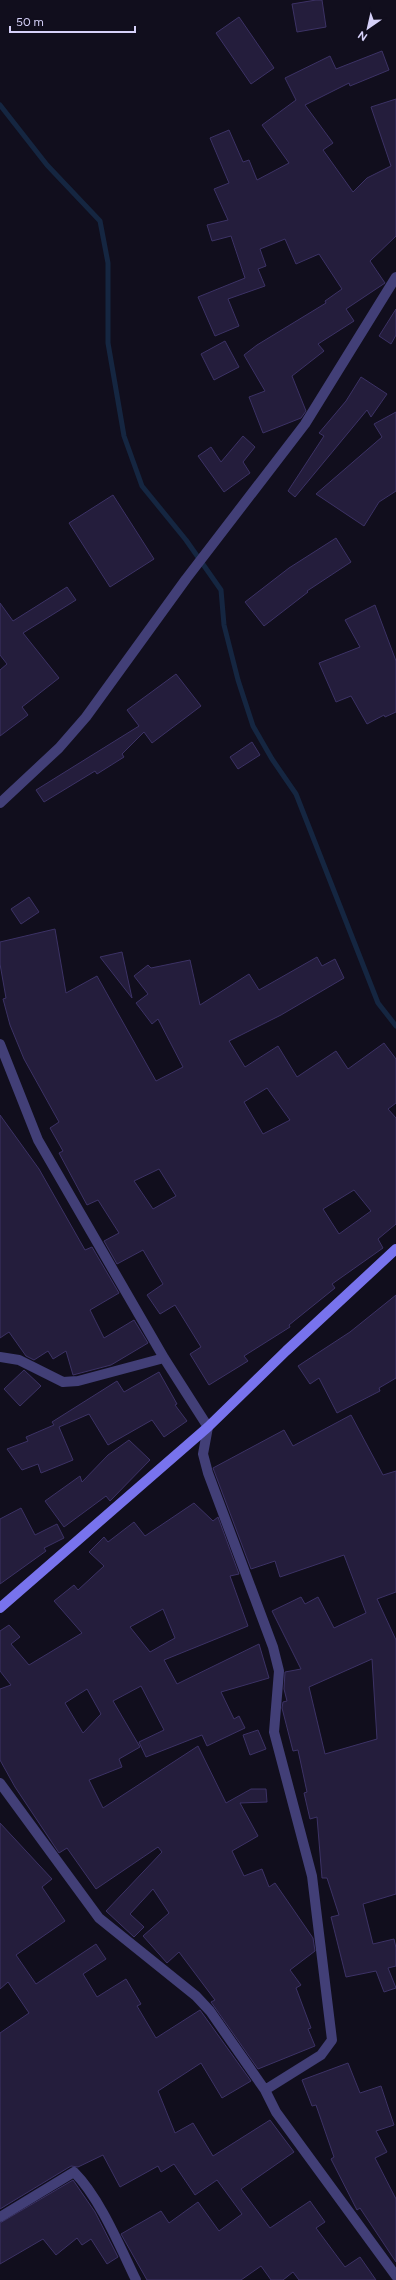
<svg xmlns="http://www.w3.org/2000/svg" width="396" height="2280" font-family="Figtree,sans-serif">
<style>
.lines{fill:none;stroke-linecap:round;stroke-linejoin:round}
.stream{stroke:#152641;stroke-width:5}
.building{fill:#241d3c;stroke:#3c3265;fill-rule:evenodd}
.street{stroke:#423f77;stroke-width:10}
.secondary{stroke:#7873ed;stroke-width:10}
</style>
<rect width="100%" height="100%" fill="#110e1d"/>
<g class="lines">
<path class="stream" d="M 0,105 L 47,165 L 100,221 L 108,263 L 108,343 L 124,436 L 142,486 L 186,540 L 221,590 L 224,625 L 238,680 L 253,726 L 272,759 L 296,794 L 378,1003 L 396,1026"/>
</g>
<path class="building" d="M 316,0 L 322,0 L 326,27 L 297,32 L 292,4 Z
M 239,17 L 274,68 L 251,84 L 216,33 Z
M 382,51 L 389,70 L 350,86 L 349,83 L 305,105 L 333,143 L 323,150 L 353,192 L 367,178 L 391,166 L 371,107 L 396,99 L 396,236 L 370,261 L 385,283 L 346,309 L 354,321 L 318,344 L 324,351 L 292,376 L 306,411 L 301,418 L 263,433 L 249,397 L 265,391 L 244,355 L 257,345 L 326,303 L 325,301 L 342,289 L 319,254 L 296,264 L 285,239 L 260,249 L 266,266 L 258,269 L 265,286 L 228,299 L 239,326 L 215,336 L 198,297 L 245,278 L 231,236 L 212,241 L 207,225 L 228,220 L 214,189 L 229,183 L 210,138 L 229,130 L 243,162 L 249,160 L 257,180 L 289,163 L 262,125 L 296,100 L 285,78 L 330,56 L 336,69 Z
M 396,309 L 396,335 L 391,344 L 379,336 Z
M 225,341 L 239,367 L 214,380 L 201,354 Z
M 361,377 L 387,394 L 371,417 L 367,410 L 295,497 L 288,491 L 324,436 L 319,433 L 346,401 Z
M 396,412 L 396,491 L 379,502 L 364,526 L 316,494 L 382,437 L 374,424 Z
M 243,436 L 255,447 L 243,462 L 250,473 L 224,492 L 198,456 L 211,447 L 221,462 Z
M 113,495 L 154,559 L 110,587 L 69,523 Z
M 336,538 L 351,562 L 307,591 L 308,592 L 264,626 L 245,602 L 289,568 Z
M 67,587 L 76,600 L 23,633 L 59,678 L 22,707 L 28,715 L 0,736 L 0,670 L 7,664 L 0,655 L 0,603 L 13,621 Z
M 375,605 L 396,661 L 396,712 L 385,717 L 384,715 L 367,724 L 351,696 L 336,702 L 319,663 L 360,647 L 345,620 Z
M 176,674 L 201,706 L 152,743 L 144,732 L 122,754 L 124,757 L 97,774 L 95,771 L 44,802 L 36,790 L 139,726 L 127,710 Z
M 252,742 L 260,755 L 238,769 L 230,757 Z
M 29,897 L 39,912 L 21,924 L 11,909 Z
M 55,929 L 66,993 L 97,976 L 156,1081 L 183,1067 L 158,1019 L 152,1024 L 136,1003 L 148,994 L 134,976 L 148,965 L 151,968 L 190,960 L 200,1005 L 249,974 L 259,990 L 317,957 L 322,966 L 335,959 L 344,978 L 281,1015 L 229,1041 L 245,1067 L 278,1046 L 297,1077 L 336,1051 L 348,1069 L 384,1043 L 396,1059 L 396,1103 L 388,1109 L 396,1118 L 396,1224 L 378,1239 L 383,1248 L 332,1284 L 335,1288 L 289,1325 L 290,1327 L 244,1356 L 248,1361 L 209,1385 L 190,1354 L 201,1347 L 175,1305 L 160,1314 L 147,1295 L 163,1284 L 143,1250 L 117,1264 L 104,1241 L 119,1233 L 98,1200 L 87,1205 L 59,1153 L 63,1151 L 50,1128 L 59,1122 L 24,1059 L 10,1025 L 3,999 L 6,998 L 0,964 L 0,942 ZM 267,1088 L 290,1120 L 263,1134 L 244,1102 ZM 159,1169 L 176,1196 L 153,1209 L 134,1181 ZM 354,1190 L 371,1211 L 339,1234 L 323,1209 Z
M 122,952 L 132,998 L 100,957 Z
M 0,1115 L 39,1169 L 85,1250 L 92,1247 L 119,1293 L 90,1310 L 104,1338 L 134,1320 L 148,1343 L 111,1365 L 73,1375 L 66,1351 L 53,1359 L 48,1351 L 34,1360 L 26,1356 L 9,1332 L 0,1338 Z
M 396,1295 L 396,1378 L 379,1388 L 380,1391 L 337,1413 L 319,1378 L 310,1384 L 298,1366 L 350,1332 Z
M 24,1370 L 41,1386 L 20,1406 L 4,1389 Z
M 159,1372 L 177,1404 L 175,1405 L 187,1421 L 164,1437 L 152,1420 L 108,1445 L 89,1414 L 59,1427 L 73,1460 L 41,1473 L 38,1464 L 22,1470 L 7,1449 L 28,1441 L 26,1437 L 54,1425 L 52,1422 L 117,1381 L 124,1392 Z
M 351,1415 L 383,1475 L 396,1471 L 396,1592 L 377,1599 L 396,1640 L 396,1894 L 363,1904 L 373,1944 L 394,1939 L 396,1948 L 396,1966 L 388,1968 L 396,1988 L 384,1992 L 376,1971 L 346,1977 L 331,1917 L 339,1915 L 327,1878 L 322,1878 L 317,1817 L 310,1819 L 304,1793 L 307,1792 L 298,1750 L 293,1751 L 282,1708 L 283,1702 L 287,1701 L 284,1689 L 285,1672 L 301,1669 L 272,1611 L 301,1597 L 305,1604 L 318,1597 L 334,1628 L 366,1613 L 344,1555 L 280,1577 L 275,1561 L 251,1569 L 213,1468 L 284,1430 L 293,1446 ZM 372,1659 L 377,1739 L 325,1754 L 309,1687 Z
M 129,1440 L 150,1460 L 110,1501 L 106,1496 L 64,1527 L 45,1501 L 80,1476 L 82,1482 L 108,1455 Z
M 194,1503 L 213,1521 L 218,1517 L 239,1574 L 230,1576 L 248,1626 L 164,1660 L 177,1684 L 259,1644 L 269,1678 L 221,1692 L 234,1719 L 239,1716 L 245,1728 L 207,1746 L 202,1735 L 146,1757 L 139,1742 L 164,1730 L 141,1686 L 113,1701 L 140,1747 L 119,1759 L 122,1767 L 89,1780 L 103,1808 L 198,1746 L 226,1803 L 251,1789 L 266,1789 L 267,1802 L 240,1803 L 258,1836 L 232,1851 L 244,1876 L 262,1869 L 269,1887 L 275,1883 L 313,1938 L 315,1951 L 290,1970 L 301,1985 L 296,1988 L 311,2028 L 308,2029 L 315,2046 L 258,2069 L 211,2002 L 215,2000 L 179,1952 L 167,1963 L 143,1936 L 169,1913 L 153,1889 L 130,1914 L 144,1927 L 134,1937 L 106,1911 L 162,1852 L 158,1847 L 96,1889 L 67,1848 L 59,1853 L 15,1787 L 0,1760 L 0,1689 L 11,1685 L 0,1671 L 0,1631 L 9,1625 L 20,1637 L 11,1644 L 29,1665 L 82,1633 L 54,1601 L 74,1585 L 78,1590 L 104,1566 L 89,1552 L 104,1537 L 108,1542 L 134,1522 L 145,1536 ZM 163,1609 L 175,1638 L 150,1652 L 130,1627 ZM 87,1689 L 101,1714 L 83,1733 L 65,1703 Z
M 21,1508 L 35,1535 L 57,1524 L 64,1538 L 44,1548 L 46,1551 L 0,1584 L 0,1519 Z
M 258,1730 L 266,1749 L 250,1755 L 243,1735 Z
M 0,1823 L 52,1879 L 42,1887 L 65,1921 L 16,1955 L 36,1984 L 96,1944 L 106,1959 L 83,1974 L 97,1997 L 126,1979 L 141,2004 L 137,2006 L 156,2038 L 200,2010 L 251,2081 L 222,2098 L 201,2063 L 158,2091 L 175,2133 L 193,2123 L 213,2156 L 270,2120 L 294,2152 L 241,2189 L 270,2228 L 310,2201 L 325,2222 L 316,2228 L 345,2267 L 360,2257 L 376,2280 L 299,2280 L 293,2272 L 283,2280 L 271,2280 L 261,2266 L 241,2280 L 147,2280 L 121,2234 L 161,2211 L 169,2223 L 198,2202 L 219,2231 L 242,2214 L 217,2180 L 195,2195 L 174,2164 L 161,2172 L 158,2166 L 120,2187 L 103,2155 L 78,2167 L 71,2166 L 0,2209 L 0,2033 L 29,2013 L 8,1982 L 0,1989 Z
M 348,2063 L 360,2093 L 381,2086 L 394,2125 L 376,2131 L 387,2152 L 375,2158 L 396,2199 L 396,2262 L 360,2208 L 357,2210 L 331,2159 L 334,2157 L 316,2105 L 312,2106 L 302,2080 Z
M 73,2180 L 95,2212 L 118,2257 L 107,2264 L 91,2239 L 82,2245 L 77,2238 L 56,2255 L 43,2239 L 0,2264 L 0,2223 Z"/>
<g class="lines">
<path class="street" d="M 0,803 L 59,748 L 86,717 L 186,579 L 305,424 L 396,277
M 0,1044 L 38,1140 L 164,1358 L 208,1427 L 203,1454 L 208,1473 L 273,1647 L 279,1671 L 274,1732 L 312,1876 L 332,2040 L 321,2055 L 265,2090
M 0,1357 L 19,1360 L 63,1382 L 78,1381 L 164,1358
M 0,1783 L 99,1918 L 196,1996 L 210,2011 L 265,2090 L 276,2112 L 396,2276
M 0,2217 L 74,2172 C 100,2198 120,2247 136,2280"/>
<path class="secondary" d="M 0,1608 L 208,1427 L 286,1351 L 396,1249"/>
</g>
<g transform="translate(368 28) rotate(214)" stroke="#110e1d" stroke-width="3" paint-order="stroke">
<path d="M0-3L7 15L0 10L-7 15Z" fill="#d6d1f9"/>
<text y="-6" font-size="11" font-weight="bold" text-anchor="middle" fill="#d6d1f9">N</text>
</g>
<path d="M10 26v6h125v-6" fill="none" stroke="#d6d1f9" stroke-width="2"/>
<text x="16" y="26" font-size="12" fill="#d6d1f9" stroke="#110e1d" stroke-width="3" paint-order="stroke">50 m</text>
</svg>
